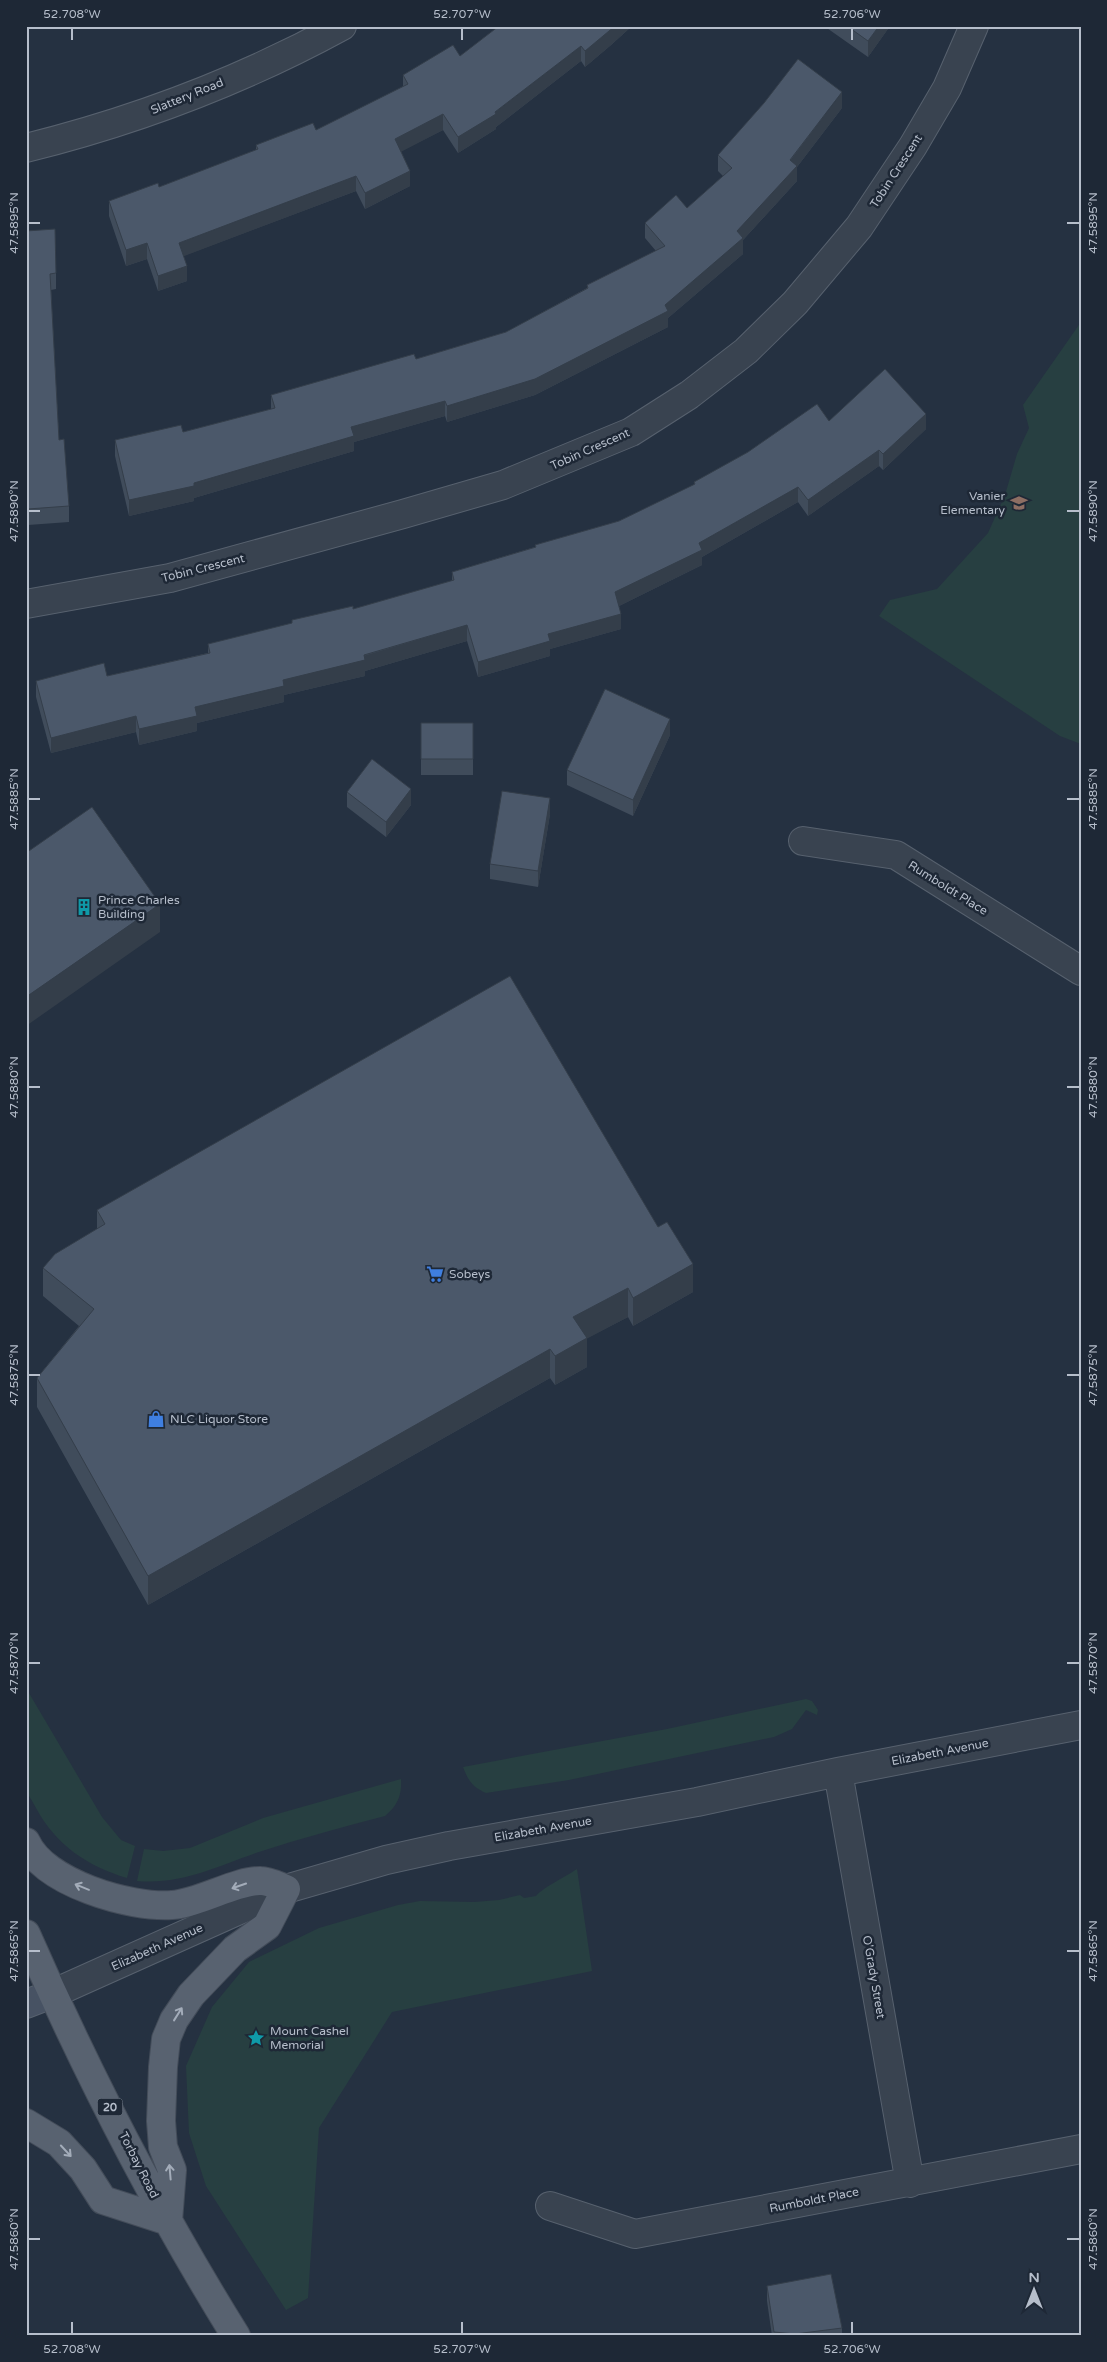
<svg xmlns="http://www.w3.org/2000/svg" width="1107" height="2362" font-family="'Varela Round',sans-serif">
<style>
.green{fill:#273f41}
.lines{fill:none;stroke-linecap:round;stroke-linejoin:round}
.street-casing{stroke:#57616e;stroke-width:30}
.secondary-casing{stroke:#57616e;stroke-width:30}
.primary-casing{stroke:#434c59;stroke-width:30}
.street{stroke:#394350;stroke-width:28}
.secondary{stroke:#475263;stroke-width:28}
.primary{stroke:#586270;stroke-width:28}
.wall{fill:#404c5b}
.shaded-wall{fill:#343e4a}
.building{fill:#4b586a;stroke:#343e4a}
.oneway{stroke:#a3acb9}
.ticks{fill:none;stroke:#b6becb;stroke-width:2}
.labels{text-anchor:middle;stroke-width:5;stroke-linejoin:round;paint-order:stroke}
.shield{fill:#1e2836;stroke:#88919e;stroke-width:1}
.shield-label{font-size:11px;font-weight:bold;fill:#b6becb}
.street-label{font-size:12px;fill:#b6becb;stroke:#1e2836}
.poi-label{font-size:12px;fill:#b6becb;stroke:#1e2836;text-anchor:start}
.neatline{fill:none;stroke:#b6becb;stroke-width:2}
.ticks-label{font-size:12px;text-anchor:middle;fill:#b6becb}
</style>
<rect width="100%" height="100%" fill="#253141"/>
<path class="green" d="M 1081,322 L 1081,744 L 1060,736 L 879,616 L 890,600 L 937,589 L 988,533 L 1005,495 L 1017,454 L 1029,428 L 1023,405 Z
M 26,1688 L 102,1817 L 121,1840 L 135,1846 L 127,1878 C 87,1866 56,1845 36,1808 C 33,1802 27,1794 26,1788 C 23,1755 26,1720 26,1688 Z
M 806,1699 L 812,1701 L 818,1710 L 817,1715 L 806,1710 L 792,1729 L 774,1737 L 569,1780 L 486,1793 C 472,1787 468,1780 463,1767 L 667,1729 Z
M 401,1779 C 402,1795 398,1805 385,1816 C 343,1827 301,1838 259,1852 C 218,1866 182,1885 137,1881 L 144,1849 L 163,1851 L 190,1848 L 263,1818 Z
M 577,1869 L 592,1971 L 392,2012 L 319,2128 L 308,2298 L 286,2310 L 206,2186 L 189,2133 L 186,2066 L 212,2007 L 249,1962 L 319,1928 L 398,1905 L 420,1901 L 474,1902 L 499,1900 L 520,1895 L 524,1898 L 536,1896 C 542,1888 567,1876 577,1869 Z"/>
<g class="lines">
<g class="street-casing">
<path id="street" d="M 26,148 C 135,121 243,80 342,26
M 26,604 L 170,578 L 403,514 L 503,485 L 631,432 L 689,395 L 746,351 L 795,303 L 859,227 L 913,146 L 947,88 L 974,26
M 803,841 L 896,855 L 1081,971
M 838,1772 L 910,2183
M 52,1994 L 286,1889 L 386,1860 L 449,1846 L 697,1802 L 838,1772 L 1081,1725
M 550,2206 L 635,2234 L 1081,2149"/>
</g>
<g class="secondary-casing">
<path id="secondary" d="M 26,2004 L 52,1994"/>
</g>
<g class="primary-casing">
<path id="primary" d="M 26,1842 C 44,1883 130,1908 172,1905 C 200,1903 237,1880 261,1881 C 269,1881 278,1886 286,1889 L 267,1926 L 235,1949 L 191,1995 L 174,2020 L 166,2039 L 163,2067 L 161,2121 L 163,2147 L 172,2170 L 168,2221
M 26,1934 C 86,2071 157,2209 236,2336
M 26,2123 L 59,2143 L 83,2169 L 103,2200 L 168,2221"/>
</g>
<use href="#street" class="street"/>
<use href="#secondary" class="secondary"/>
<use href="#primary" class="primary"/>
</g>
<path class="wall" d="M 499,26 L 632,26 L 611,45 L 585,67 L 581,61 L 496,127 L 496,129 L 458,153 L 443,130 L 401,151 L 410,186 L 365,209 L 356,191 L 183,256 L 187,281 L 158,291 L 147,259 L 126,266 L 109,216 L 109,201 L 159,187 L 256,150 L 256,145 L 316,130 L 403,87 L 403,75 L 460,56 Z
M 824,26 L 890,26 L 868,57 Z
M 842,108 L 797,167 L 797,181 L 743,240 L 743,254 L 668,318 L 668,327 L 535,395 L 447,422 L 445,416 L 354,442 L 354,451 L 194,498 L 194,501 L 129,516 L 115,456 L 115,440 L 183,432 L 271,409 L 271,395 L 416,359 L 506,332 L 587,288 L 587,285 L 656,251 L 645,238 L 645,223 L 687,208 L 723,176 L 718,171 L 718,155 Z
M 26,231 L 56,273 L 56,289 L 51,290 L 59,440 L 69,506 L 69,522 L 28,525 L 26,503 Z
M 829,421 L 926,429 L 883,470 L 879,466 L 808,516 L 798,502 L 702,557 L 702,565 L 619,606 L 621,629 L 550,649 L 550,656 L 478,677 L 467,641 L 365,671 L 365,676 L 284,695 L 284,702 L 197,723 L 197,731 L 139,745 L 136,732 L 51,753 L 36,697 L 36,681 L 107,676 L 208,653 L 208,644 L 292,624 L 292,620 L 353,609 L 452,581 L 452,572 L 535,547 L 535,545 L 619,521 L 694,485 L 694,482 Z
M 421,723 L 473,723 L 473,775 L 421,775 Z
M 670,735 L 633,816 L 567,785 L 567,770 Z
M 347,792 L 411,805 L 386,837 L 347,807 Z
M 550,814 L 538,887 L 490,879 L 490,864 Z
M 97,1210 L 693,1292 L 633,1326 L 628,1317 L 587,1338 L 587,1367 L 555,1385 L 550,1378 L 148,1605 L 37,1407 L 37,1378 L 79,1326 L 43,1296 L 43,1268 L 97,1229 Z
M 767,2286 L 842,2328 L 842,2336 L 772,2336 L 767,2301 Z"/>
<path class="shaded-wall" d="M 615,26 L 632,26 L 611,45 L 585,67 L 585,51 Z
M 879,26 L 890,26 L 868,57 L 868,41 Z
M 581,46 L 581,61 L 496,127 L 496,129 L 458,153 L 458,137 L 495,112 Z
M 842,92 L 842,108 L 797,167 L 797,181 L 743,240 L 743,254 L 668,318 L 668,327 L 535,395 L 447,422 L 447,406 L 665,305 L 737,231 Z
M 443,114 L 443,130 L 395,155 L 395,139 Z
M 410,171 L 410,186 L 365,209 L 365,193 Z
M 356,176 L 356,191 L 179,258 L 179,243 Z
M 147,243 L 147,259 L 126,266 L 126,250 Z
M 187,266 L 187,281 L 158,291 L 158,276 Z
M 445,401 L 445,416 L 354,442 L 354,451 L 194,498 L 194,501 L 129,516 L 129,500 L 194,483 L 351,427 Z
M 926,414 L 926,429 L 883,470 L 883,454 Z
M 879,450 L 879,466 L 808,516 L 808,500 Z
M 798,487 L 798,502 L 702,557 L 702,565 L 615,608 L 615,592 L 699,543 Z
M 621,614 L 621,629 L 550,649 L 550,656 L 478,677 L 478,662 L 548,634 Z
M 467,625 L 467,641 L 365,671 L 365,676 L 284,695 L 284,702 L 197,723 L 197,731 L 139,745 L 139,729 L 195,707 L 283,680 Z
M 136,716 L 136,732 L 51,753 L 51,738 Z
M 670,719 L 670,735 L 633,816 L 633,800 Z
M 411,789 L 411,805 L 386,837 L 386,822 Z
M 550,798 L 550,814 L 538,887 L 538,871 Z
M 160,904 L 160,932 L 26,1026 L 26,997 Z
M 693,1264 L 693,1292 L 633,1326 L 633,1298 Z
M 628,1288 L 628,1317 L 573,1346 L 573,1317 Z
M 587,1338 L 587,1367 L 555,1385 L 555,1356 Z
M 550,1349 L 550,1378 L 148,1605 L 148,1576 Z"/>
<path class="building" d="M 499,26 L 615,26 L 585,51 L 581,46 L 495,112 L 496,114 L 458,137 L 443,114 L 395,139 L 410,171 L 365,193 L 356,176 L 179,243 L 187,266 L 158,276 L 147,243 L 126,250 L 109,201 L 158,183 L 159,187 L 258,149 L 256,145 L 313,123 L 316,130 L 408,84 L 403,75 L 453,45 L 460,56 Z
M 847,26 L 879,26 L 868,41 Z
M 798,59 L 842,92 L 790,160 L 797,166 L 737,231 L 743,238 L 665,305 L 668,311 L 535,379 L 447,406 L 445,401 L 351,427 L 354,436 L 194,483 L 194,486 L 129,500 L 115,440 L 181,425 L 183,432 L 275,408 L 271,395 L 414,354 L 416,359 L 506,332 L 588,288 L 587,285 L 665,246 L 645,223 L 676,195 L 687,208 L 732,168 L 718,155 L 764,103 Z
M 55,229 L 56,273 L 50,274 L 59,440 L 64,439 L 69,506 L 28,509 L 26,487 L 26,231 Z
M 885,369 L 926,414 L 883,454 L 879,450 L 808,500 L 798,487 L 699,543 L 702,550 L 615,592 L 621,614 L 548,634 L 550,641 L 478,662 L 467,625 L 364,655 L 365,660 L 283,680 L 284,686 L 195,707 L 197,716 L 139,729 L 136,716 L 51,738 L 36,681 L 104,663 L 107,676 L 210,653 L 208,644 L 292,623 L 292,620 L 353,606 L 353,609 L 454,580 L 452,572 L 536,547 L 535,545 L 619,521 L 695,484 L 694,482 L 748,452 L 817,404 L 829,421 Z
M 605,689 L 670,719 L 633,800 L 567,770 Z
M 421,723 L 473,723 L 473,759 L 421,759 Z
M 372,759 L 411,789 L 386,822 L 347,792 Z
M 502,791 L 550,798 L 538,871 L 490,864 Z
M 92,807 L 160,904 L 26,997 L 26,853 Z
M 510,976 L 658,1227 L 667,1222 L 693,1264 L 633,1298 L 628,1288 L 573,1317 L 587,1338 L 555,1356 L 550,1349 L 148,1576 L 37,1378 L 94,1309 L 43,1268 L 55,1254 L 105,1224 L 97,1210 Z
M 831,2274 L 842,2328 L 795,2334 L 774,2332 L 767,2286 Z"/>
<defs><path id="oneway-shaft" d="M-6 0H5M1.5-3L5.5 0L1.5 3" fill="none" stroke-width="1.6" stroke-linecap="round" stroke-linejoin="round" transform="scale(1.25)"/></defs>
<g class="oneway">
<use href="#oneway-shaft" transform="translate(239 1886) rotate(161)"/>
<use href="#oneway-shaft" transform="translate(82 1887) rotate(-158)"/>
<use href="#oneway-shaft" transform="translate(178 2014) rotate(-58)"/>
<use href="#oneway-shaft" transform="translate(66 2151) rotate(47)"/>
<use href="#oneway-shaft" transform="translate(170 2172) rotate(-95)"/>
</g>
<path class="ticks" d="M 72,28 L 72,40M 462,28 L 462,40M 852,28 L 852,40M 28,223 L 40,223M 1067,223 L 1080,223M 28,511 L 40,511M 1067,511 L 1080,511M 28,799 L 40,799M 1067,799 L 1080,799M 28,1087 L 40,1087M 1067,1087 L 1080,1087M 28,1375 L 40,1375M 1067,1375 L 1080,1375M 28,1663 L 40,1663M 1067,1663 L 1080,1663M 28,1951 L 40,1951M 1067,1951 L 1080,1951M 28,2239 L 40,2239M 1067,2239 L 1080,2239M 72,2322 L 72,2334M 462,2322 L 462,2334M 852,2322 L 852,2334"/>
<defs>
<g id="school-bare" transform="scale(1.35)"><path d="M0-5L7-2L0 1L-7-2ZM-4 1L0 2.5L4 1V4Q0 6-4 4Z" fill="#8d6e63" stroke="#1e2836" stroke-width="2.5" paint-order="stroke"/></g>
<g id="building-bare" transform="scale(1.35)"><path d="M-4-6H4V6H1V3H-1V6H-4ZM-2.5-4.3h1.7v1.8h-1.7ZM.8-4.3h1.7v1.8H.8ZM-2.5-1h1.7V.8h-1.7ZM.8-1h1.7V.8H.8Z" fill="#0f9aa8" stroke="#1e2836" stroke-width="2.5" paint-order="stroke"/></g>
<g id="supermarket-bare" transform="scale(1.35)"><path d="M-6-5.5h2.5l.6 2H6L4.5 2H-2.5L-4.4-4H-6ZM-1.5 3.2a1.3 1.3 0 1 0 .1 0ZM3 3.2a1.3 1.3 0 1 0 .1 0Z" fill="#3f7fe0" stroke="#1e2836" stroke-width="2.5" paint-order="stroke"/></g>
<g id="shop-bare" transform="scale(1.35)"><path d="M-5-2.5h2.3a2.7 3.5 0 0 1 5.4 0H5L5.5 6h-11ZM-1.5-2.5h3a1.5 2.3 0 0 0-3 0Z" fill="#3f7fe0" stroke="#1e2836" stroke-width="2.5" paint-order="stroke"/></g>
<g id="sight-bare" transform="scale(1.35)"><path d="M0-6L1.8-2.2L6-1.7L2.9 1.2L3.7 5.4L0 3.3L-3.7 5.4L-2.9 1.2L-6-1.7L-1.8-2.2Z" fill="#0f9aa8" stroke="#1e2836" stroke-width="2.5" paint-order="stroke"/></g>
</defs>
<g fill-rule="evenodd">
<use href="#school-bare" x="1019" y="503"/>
<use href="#building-bare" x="84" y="907"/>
<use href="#supermarket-bare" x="435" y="1274"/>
<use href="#shop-bare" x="156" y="1419"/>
<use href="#sight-bare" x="256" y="2038"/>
</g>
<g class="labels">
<rect class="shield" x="97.5" y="2098.5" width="25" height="17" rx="4"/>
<g class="shield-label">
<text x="110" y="2111">20</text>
</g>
<g class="street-label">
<text transform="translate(187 96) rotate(-22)" y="4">Slattery Road</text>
<text transform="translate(896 171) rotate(-57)" y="4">Tobin Crescent</text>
<text transform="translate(590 449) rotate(-24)" y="4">Tobin Crescent</text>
<text transform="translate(203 568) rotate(-14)" y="4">Tobin Crescent</text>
<text transform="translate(948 888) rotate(32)" y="4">Rumboldt Place</text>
<text transform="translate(940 1752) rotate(-11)" y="4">Elizabeth Avenue</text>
<text transform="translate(543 1829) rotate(-10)" y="4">Elizabeth Avenue</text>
<text transform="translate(157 1947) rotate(-24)" y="4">Elizabeth Avenue</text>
<text transform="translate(874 1977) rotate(80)" y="4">O'Grady Street</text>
<text transform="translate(139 2165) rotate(63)" y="4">Torbay Road</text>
<text transform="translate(814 2200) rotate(-11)" y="4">Rumboldt Place</text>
</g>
<g class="poi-label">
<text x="1005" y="500" text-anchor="end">Vanier<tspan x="1005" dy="14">Elementary</tspan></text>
<text x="98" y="904">Prince Charles<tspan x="98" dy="14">Building</tspan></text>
<text x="449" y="1278">Sobeys</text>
<text x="170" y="1423">NLC Liquor Store</text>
<text x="270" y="2035">Mount Cashel<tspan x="270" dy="14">Memorial</tspan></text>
</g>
</g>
<rect width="1107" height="2362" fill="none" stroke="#1e2836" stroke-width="55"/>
<g transform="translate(1034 2290)" stroke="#1e2836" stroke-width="4" paint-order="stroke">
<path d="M0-4L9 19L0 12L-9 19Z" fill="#b6becb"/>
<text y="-8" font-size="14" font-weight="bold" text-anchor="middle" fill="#b6becb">N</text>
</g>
<rect x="28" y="28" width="1052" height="2306" class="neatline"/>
<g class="ticks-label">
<text x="72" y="18">52.708°W</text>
<text x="462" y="18">52.707°W</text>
<text x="852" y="18">52.706°W</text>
<text transform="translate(14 223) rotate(-90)" y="4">47.5895°N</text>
<text transform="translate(1093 223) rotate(-90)" y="4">47.5895°N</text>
<text transform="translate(14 511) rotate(-90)" y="4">47.5890°N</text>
<text transform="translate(1093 511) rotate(-90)" y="4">47.5890°N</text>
<text transform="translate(14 799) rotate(-90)" y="4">47.5885°N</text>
<text transform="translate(1093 799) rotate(-90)" y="4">47.5885°N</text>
<text transform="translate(14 1087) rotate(-90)" y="4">47.5880°N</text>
<text transform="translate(1093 1087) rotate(-90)" y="4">47.5880°N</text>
<text transform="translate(14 1375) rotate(-90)" y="4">47.5875°N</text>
<text transform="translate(1093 1375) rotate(-90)" y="4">47.5875°N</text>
<text transform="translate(14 1663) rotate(-90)" y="4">47.5870°N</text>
<text transform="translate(1093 1663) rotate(-90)" y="4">47.5870°N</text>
<text transform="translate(14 1951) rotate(-90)" y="4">47.5865°N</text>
<text transform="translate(1093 1951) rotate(-90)" y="4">47.5865°N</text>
<text transform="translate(14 2239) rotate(-90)" y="4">47.5860°N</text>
<text transform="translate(1093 2239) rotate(-90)" y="4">47.5860°N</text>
<text x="72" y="2353">52.708°W</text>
<text x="462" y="2353">52.707°W</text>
<text x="852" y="2353">52.706°W</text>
</g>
</svg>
